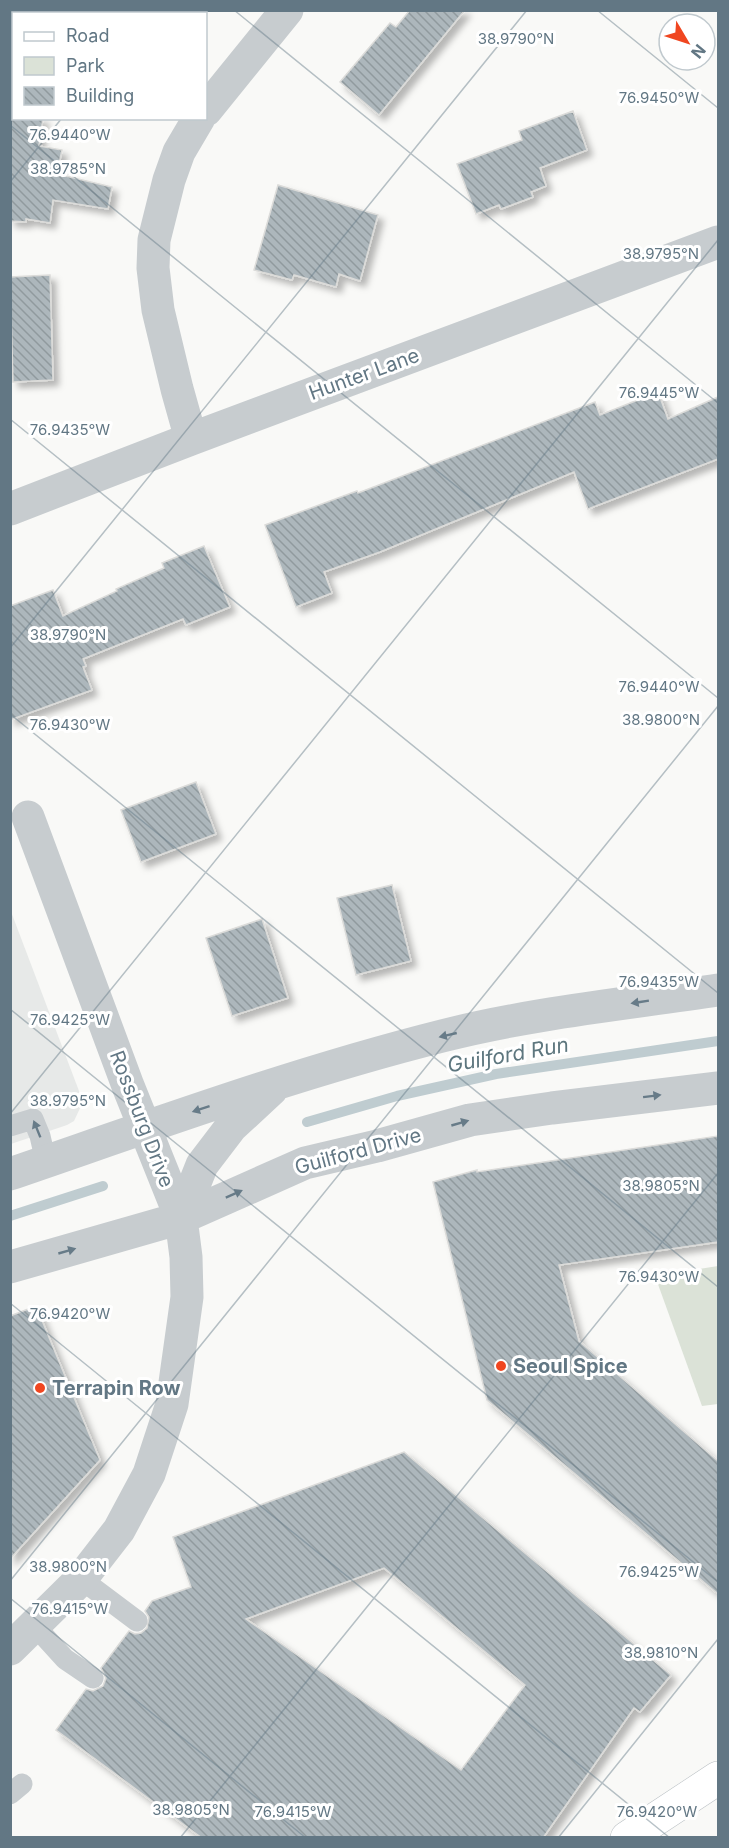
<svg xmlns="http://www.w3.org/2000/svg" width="729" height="1848" font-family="Inter,sans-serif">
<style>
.built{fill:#e7e9e8}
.park{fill:#dbe2d7}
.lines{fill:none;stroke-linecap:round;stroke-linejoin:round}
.stream{stroke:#bfccd0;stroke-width:10}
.building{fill:url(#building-back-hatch);stroke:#dbdbd9;stroke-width:1.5;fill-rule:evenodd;filter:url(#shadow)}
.secondary-casing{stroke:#b9bfc3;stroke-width:34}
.lane{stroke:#c7cccf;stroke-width:21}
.street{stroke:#c7cccf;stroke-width:33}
.secondary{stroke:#fff;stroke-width:33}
.oneway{fill:#677b88}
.ticks{fill:none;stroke:#627784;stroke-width:1.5;stroke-opacity:0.45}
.poi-dot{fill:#f04620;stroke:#fff;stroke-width:2}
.labels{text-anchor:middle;stroke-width:6;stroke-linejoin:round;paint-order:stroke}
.street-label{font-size:20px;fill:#627784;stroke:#fff}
.poi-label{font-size:20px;font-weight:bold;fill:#627784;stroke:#fff;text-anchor:start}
.water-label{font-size:21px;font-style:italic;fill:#5d767e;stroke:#fff}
.ticks-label{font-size:15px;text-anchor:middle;fill:#627784;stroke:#fff;stroke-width:6;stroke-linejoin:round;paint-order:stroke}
</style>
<defs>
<pattern id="building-back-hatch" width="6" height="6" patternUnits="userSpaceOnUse" patternTransform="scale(1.5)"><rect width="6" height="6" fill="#adb7bc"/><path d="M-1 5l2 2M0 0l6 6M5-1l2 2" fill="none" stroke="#909a9e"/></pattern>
<filter id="shadow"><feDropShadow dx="5.5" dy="5.5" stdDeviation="3" flood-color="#0004"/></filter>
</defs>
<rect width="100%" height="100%" fill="#f9f9f7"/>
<path class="built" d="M 10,909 L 79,1091 L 81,1106 L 74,1121 L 67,1125 L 11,1144 Z"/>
<path class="park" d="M 718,1266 L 718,1404 L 702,1406 L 655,1276 Z"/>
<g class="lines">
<path class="stream" d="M 307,1122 L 397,1096 L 496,1074 L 718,1041
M 10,1216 L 103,1186"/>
</g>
<path class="building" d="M 410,10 L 465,10 L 379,115 L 340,82 L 390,23 L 396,27 Z
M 573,111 L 587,150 L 540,168 L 546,186 L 531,192 L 533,197 L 501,209 L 499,205 L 476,214 L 457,164 L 522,140 L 519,131 Z
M 10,118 L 43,118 L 39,146 L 62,150 L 57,174 L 112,187 L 108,209 L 53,200 L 50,223 L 26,219 L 26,222 L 10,221 Z
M 278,185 L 378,215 L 360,281 L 339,274 L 336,287 L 294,275 L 292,280 L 254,270 Z
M 50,275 L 53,380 L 13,382 L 10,277 Z
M 658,392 L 668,419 L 718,397 L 718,459 L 588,509 L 574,472 L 380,552 L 324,572 L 332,593 L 296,607 L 265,525 L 357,491 L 358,493 L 595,402 L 600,415 Z
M 204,546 L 230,607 L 186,625 L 183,619 L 83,659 L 86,666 L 83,667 L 92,690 L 10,720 L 10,606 L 53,590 L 63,616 L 117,591 L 116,589 L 164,568 L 162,563 Z
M 196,782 L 216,834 L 141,862 L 121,810 Z
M 392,885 L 411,961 L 356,975 L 337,898 Z
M 262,919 L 288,998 L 232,1016 L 206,938 Z
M 718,1136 L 718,1242 L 559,1265 L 579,1341 L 718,1461 L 718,1594 L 487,1400 L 433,1182 L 477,1170 L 477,1172 Z
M 36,1306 L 100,1460 L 10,1559 L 10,1316 Z
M 404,1452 L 671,1675 L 640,1712 L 634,1708 L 543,1838 L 202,1838 L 56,1730 L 86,1689 L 93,1691 L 103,1686 L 106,1678 L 101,1668 L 129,1631 L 135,1634 L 141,1633 L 147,1628 L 149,1617 L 145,1611 L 152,1601 L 191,1587 L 173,1537 ZM 384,1568 L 525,1685 L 461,1770 L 246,1619 Z"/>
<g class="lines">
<g class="secondary-casing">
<path id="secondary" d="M 627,1838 L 718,1778"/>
</g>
<path class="lane" d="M 10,1126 L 33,1119 L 40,1136 L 46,1162
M 81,1579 L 137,1621
M 35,1626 L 65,1659 L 93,1678
M 10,1794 L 22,1784"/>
<path class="street" d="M 206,110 L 287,10
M 191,439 L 177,389 L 158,310 L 153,268 L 154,240 L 169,180 L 179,152 L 199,118
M 10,509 L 191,439 L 718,242
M 10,1174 C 153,1125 295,1073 442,1036 C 532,1013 626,1004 718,990
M 181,1218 L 202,1165 L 231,1127 L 271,1090
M 10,1267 L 181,1218 L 305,1163 L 377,1146 L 470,1120 L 552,1108 L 718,1088
M 10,1649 L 81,1579 L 119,1530 L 149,1474 L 172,1404 L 187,1297 L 186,1257 L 181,1218 L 128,1086 L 28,817"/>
<use href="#secondary" class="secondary"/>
</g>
<defs><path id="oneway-solid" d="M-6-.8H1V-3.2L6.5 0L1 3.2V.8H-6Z" transform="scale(1.5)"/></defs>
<g class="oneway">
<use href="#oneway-solid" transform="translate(640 1002) rotate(171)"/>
<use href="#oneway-solid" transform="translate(448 1035) rotate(167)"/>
<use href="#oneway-solid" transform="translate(652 1096) rotate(-7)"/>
<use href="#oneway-solid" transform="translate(201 1109) rotate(162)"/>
<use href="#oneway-solid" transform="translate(460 1123) rotate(-16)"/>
<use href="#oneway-solid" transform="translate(37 1129) rotate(-112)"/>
<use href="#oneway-solid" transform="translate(234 1194) rotate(-24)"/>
<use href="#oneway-solid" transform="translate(67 1251) rotate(-16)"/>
</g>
<path class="ticks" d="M 234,10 L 718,403M 597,10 L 718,108M 147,14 L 149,10M 10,125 L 718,698M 10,182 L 62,118M 10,419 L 718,993M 10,648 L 527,10M 10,714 L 718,1287M 10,1009 L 718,1582M 10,1114 L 718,240M 10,1303 L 670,1838M 10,1581 L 718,706M 10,1598 L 306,1838M 180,1838 L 718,1173M 558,1838 L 718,1639"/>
<g class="poi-dot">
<circle cx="501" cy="1366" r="6"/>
<circle cx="40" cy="1388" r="6"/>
</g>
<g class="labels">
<g class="street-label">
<text transform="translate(364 374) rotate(-20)" y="7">Hunter Lane</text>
<text transform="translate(142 1119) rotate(69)" y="7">Rossburg Drive</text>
<text transform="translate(358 1151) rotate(-15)" y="7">Guilford Drive</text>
</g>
<g class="poi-label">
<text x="513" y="1373">Seoul Spice</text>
<text x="52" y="1395">Terrapin Row</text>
</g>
<g class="water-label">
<text transform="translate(508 1055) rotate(-10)" y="7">Guilford Run</text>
</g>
</g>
<g class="ticks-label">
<text x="516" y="44">38.9790°N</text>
<text x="659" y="103">76.9450°W</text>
<text x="70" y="140">76.9440°W</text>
<text x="68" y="174">38.9785°N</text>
<text x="661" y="259">38.9795°N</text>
<text x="659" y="398">76.9445°W</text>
<text x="70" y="435">76.9435°W</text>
<text x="68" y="640">38.9790°N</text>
<text x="659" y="692">76.9440°W</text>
<text x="661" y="725">38.9800°N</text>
<text x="70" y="730">76.9430°W</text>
<text x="659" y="987">76.9435°W</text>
<text x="70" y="1025">76.9425°W</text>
<text x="68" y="1106">38.9795°N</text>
<text x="661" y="1191">38.9805°N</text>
<text x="659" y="1282">76.9430°W</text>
<text x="70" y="1319">76.9420°W</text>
<text x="68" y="1572">38.9800°N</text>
<text x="659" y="1577">76.9425°W</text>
<text x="70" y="1614">76.9415°W</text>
<text x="661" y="1658">38.9810°N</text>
<text x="191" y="1815">38.9805°N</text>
<text x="293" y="1817">76.9415°W</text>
<text x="657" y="1817">76.9420°W</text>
</g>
<rect width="729" height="1848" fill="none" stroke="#627784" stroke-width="24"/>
<rect x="12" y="12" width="195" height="108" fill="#ffffff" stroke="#c0c9ce" stroke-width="1.5"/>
<rect x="24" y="32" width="30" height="9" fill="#ffffff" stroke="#c0c9ce" stroke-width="1.5"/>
<text x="66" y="42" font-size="18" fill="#627784">Road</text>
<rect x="24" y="57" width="30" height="18" fill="#dbe2d7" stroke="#c0c9ce" stroke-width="1.5"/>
<text x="66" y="72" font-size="18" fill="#627784">Park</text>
<rect x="24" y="87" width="30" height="18" fill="url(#building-back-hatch)" stroke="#c0c9ce" stroke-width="1.5"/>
<text x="66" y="102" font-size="18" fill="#627784">Building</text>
<g transform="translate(687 42) rotate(129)"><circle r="28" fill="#ffffff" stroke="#c0c9ce" stroke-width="1.5"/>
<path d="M0-4.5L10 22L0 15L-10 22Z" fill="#f04620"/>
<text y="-9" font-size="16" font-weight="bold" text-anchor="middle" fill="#627784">N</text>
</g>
</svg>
